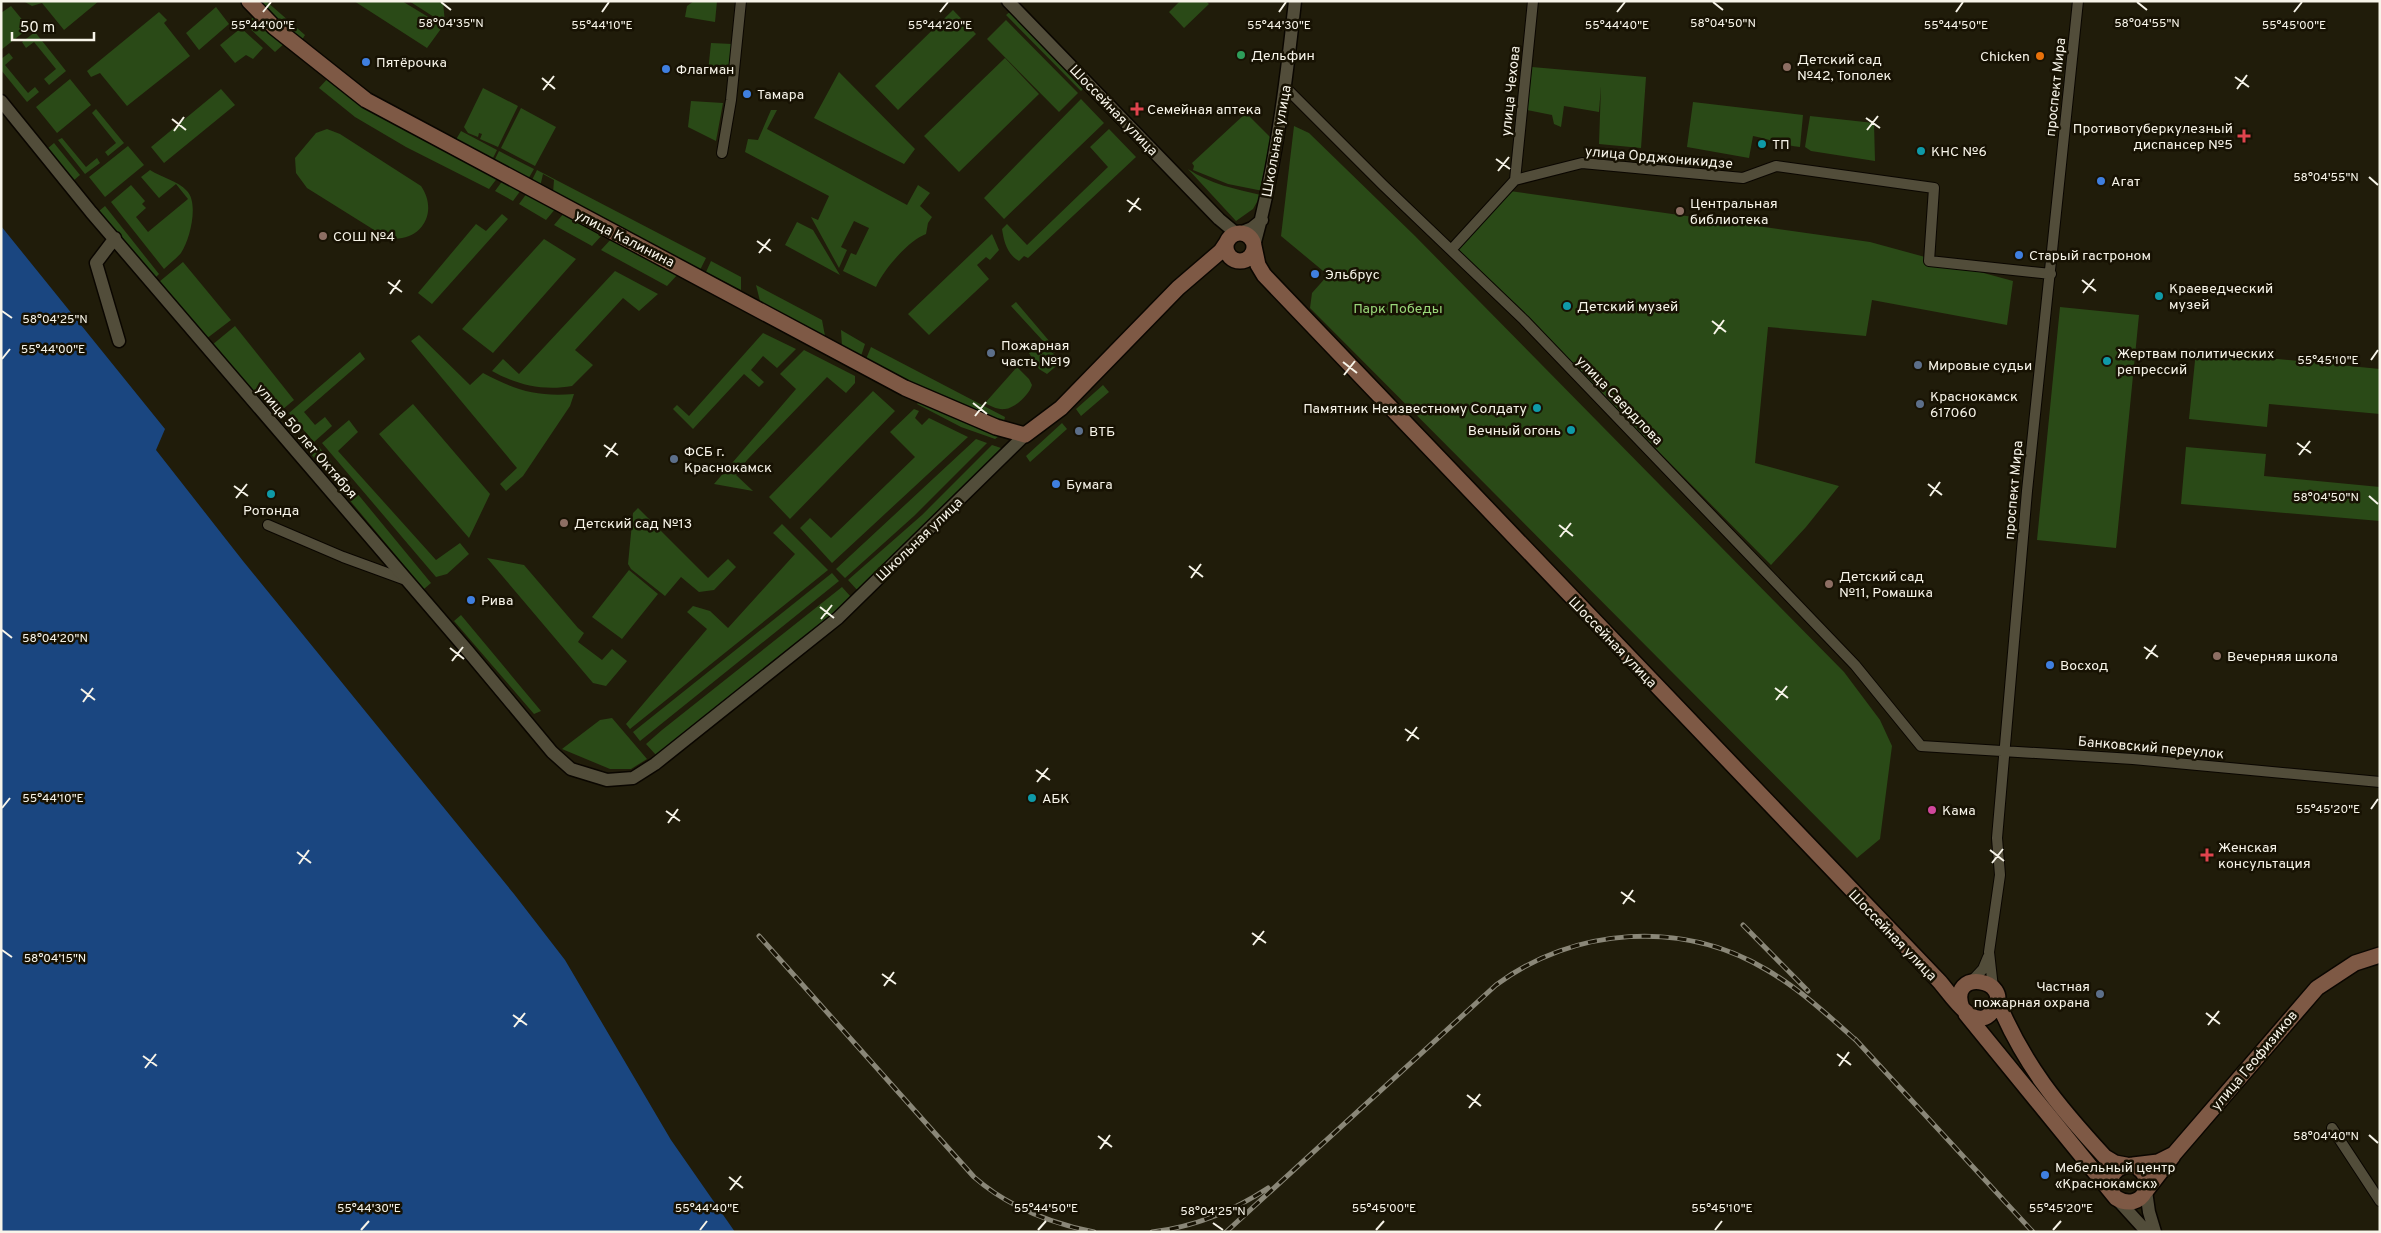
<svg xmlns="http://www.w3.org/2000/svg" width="2381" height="1233" font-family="Overpass,sans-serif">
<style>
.green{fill:#2a4a17}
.water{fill:#1a4680}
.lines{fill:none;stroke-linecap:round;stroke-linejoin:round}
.minor-casing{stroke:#0a0600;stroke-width:12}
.tertiary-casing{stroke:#0a0600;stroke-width:15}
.secondary-casing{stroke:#0a0600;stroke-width:18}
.minor{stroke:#524d3a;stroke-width:10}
.tertiary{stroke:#524d3a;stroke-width:12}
.secondary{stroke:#7e5945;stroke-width:15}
.rail-casing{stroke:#8a8778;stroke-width:5}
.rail{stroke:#171203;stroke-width:3;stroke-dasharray:9;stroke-linecap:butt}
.ticks{fill:none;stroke:#f7f4e9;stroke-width:2}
.leisure-dot{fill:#2e9e5b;stroke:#171203;stroke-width:2}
.food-dot{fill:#e8710a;stroke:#171203;stroke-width:2}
.shop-dot{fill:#3f7fe0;stroke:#171203;stroke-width:2}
.education-dot{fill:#8d6e63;stroke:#171203;stroke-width:2}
.health-dot{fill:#e0444e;stroke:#171203;stroke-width:2}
.culture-dot{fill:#0f9aa8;stroke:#171203;stroke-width:2}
.service-dot{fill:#5c6f8a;stroke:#171203;stroke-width:2}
.hotel-dot{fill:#d1479c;stroke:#171203;stroke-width:2}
.labels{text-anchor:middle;stroke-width:5;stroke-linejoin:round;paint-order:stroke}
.poi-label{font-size:14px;fill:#f7f4e9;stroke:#171203;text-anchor:start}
.street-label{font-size:14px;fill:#f7f4e9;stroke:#171203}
.park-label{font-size:14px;fill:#9ad87a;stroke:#171203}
.ticks-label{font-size:12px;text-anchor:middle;fill:#f7f4e9;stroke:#171203;stroke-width:5;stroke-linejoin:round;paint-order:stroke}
</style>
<rect width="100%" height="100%" fill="#201c0a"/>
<path class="green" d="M 99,1 L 64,30 L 42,3 L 32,6 L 25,2 Z
M 254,1 L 266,1 L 305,35 L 300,43 Z
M 354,1 L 402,1 L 443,26 L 427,48 Z
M 409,1 L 443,1 L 445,24 Z
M 694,1 L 717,1 L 715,22 L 685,17 L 687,6 Z
M 1180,1 L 1206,1 L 1209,4 L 1184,28 L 1169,12 Z
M 11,6 L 29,28 L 1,50 L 1,13 Z
M 216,7 L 229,24 L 199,50 L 186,33 Z
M 953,10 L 976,34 L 898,110 L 875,86 Z
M 1012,10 L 1086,86 L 1081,91 L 1006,15 Z
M 159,12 L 167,20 L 164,23 L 190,56 L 127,106 L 100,73 L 91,77 L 87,71 Z
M 255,15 L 286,42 L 275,52 L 246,25 Z
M 1006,20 L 1078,93 L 1059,112 L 987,39 Z
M 241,28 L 263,48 L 253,59 L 246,55 L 235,63 L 220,45 Z
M 35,32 L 66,71 L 49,85 L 44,79 L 56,69 L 34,42 L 26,48 L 22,42 Z
M 711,43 L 732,44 L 729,73 L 708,72 Z
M 9,53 L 13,58 L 5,65 L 28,93 L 35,87 L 39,92 L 27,102 L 1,70 L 1,59 Z
M 1005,58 L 1039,94 L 959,172 L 924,136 Z
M 1532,67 L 1646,77 L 1641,148 L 1599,144 L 1601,86 L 1599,112 L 1564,106 L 1561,127 L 1554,124 L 1552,115 L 1527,110 Z
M 839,72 L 915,149 L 904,164 L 814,118 Z
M 329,77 L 498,177 L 489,189 L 406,147 L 355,117 L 319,88 Z
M 70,79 L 91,105 L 57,133 L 36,107 Z
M 483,88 L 518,106 L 498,147 L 480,139 L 482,134 L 479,133 L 478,137 L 468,133 L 464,127 Z
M 221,89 L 235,105 L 164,163 L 151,147 Z
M 1081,99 L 1104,123 L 1004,219 L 984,198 Z
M 691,101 L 723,103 L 716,141 L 688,127 Z
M 1693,102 L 1803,115 L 1800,147 C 1783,145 1769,139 1753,136 L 1749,158 L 1687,147 Z
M 521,108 L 556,127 L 535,166 L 501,148 Z
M 96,109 L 124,143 L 108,156 L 105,152 L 116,143 L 92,113 Z
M 771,110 L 777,110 L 767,129 L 907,205 L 918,185 L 930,193 L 920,206 L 932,217 L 928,223 L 926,234 C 909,240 883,270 876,287 L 843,271 L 851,253 L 856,255 L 869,228 L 854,221 L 841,247 L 847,250 L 839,268 L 811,217 L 818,220 L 829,196 L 745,152 L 748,139 L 758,140 Z
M 1246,113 L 1274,141 L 1263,191 L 1228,184 L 1193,170 L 1194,166 L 1192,163 Z
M 1810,116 L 1874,123 L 1875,161 L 1811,151 L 1805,147 Z
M 1294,126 L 1309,133 L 1415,236 L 1844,672 L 1880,720 L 1892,746 L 1880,839 L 1857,858 L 1310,308 L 1312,293 L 1328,275 L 1281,236 Z
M 327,129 L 340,134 L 421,186 C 440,214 419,244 387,238 L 307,188 L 296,173 L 295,158 L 316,133 Z
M 1109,129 L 1136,157 L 1028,258 L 1024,256 L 1019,261 C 1007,254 1004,242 1002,229 L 1007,224 L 1027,245 L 1108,167 L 1090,147 Z
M 461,131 L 497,150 L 491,162 L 454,143 Z
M 62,138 L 86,167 L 97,158 L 100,163 L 85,174 L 58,140 Z
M 54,143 L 80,175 L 73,181 L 47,149 Z
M 128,146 L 144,165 L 105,197 L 89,177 Z
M 499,151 L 534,169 L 527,181 L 493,163 Z
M 1188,169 C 1210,184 1235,189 1261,195 L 1253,209 L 1236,221 Z
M 150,170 C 162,178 177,180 187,191 C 199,203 190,240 181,253 C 176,259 169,264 164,269 L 111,202 L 131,185 L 145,201 L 142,204 L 146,208 L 136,217 L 148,232 L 188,199 L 176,184 L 159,198 L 141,177 Z
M 537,170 L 706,258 L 700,270 L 553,193 L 554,180 L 543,174 L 540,187 L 531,182 Z
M 503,180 L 521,190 L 513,201 L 495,191 Z
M 1510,191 L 1870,242 L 2013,281 L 2007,325 L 1872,300 L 1866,336 L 1768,327 L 1755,463 L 1839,486 L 1806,527 L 1771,565 L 1457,248 Z
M 527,193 L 556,208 L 546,220 L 519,204 Z
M 105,206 L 159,274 L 155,278 L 99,211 Z
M 564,213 L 604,233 L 592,246 L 554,225 Z
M 502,214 L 508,219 L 432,304 L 418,293 L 476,224 L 486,231 Z
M 797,222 L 813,230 L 840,275 L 785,245 Z
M 992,234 L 999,250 L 990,260 L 986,257 L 977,265 L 989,279 L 929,335 L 908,314 Z
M 612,238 L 679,273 L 667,286 L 601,250 Z
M 544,239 L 576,259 L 493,353 L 462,329 Z
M 711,261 L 741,277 L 741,290 L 706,272 Z
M 183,262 L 231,320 L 206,339 L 159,282 Z
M 615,271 L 658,294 L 639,311 L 623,298 L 575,350 L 593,365 L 572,386 C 543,391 517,385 492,371 L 503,359 L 519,374 Z
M 756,285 L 822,320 L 825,336 L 760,301 Z
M 1016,302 L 1056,349 L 1054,353 L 1011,306 Z
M 2060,307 L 2139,315 L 2116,548 L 2037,540 Z
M 235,326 L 294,400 L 272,418 L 212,345 Z
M 841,330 L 865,344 L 861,356 L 842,346 Z
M 763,333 L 796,349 L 777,368 L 763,356 L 751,370 L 764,382 L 759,387 L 744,374 L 693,429 L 673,409 L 677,405 L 689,416 Z
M 419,335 L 470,385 L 483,373 C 515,390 536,397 574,394 L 570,406 L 523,476 L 506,491 L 500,484 L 517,468 L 411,341 Z
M 1042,341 L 1061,362 L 1047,374 L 1039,369 L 1029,353 Z
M 871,347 L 1005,417 L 1004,421 L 997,421 L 933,396 L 866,359 Z
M 804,350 L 855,376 L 855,383 L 846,393 L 827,377 L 747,460 L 736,475 L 753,491 L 714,484 L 796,389 L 780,374 Z
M 2196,351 L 2380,369 L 2380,414 L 2269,404 L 2267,427 L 2189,419 Z
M 360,352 L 365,359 L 304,412 L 315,425 L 325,417 L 332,426 L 314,442 L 289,413 Z
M 1017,367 L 1029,379 L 1032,385 C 1029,395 1015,408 1005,409 C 998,410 990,406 985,403 Z
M 1103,385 L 1109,392 L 1081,416 L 1076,409 Z
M 873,391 L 895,411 L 790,519 L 769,497 Z
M 921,400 L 1005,432 L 995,439 L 961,427 L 917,404 Z
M 413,404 L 490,494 L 469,538 L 379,434 Z
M 914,409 L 919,411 L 915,418 L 922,425 L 929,418 L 968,437 L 832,563 L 800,528 L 810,518 L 831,538 L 915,457 L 890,432 Z
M 349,420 L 358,432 L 338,451 L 436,560 L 460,543 L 469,554 L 447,574 L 436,577 L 322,443 Z
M 1062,423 L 1067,429 L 1030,462 L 1026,456 Z
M 976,439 L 987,443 L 914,516 L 845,578 L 836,569 Z
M 992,445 L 1001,448 L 1004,451 L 859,592 L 848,580 L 922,515 Z
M 319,447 L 431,583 L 424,589 L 311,454 Z
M 2186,447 L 2266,454 L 2264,476 L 2380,487 L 2380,521 L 2181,504 Z
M 638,508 L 708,578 L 728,559 L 736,567 L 714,590 L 699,592 L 681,577 L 665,596 L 631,569 L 628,564 L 633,513 Z
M 782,524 L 828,570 L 630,729 L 626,724 L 707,629 L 687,612 L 693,606 L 710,611 L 728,628 L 795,554 L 773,533 Z
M 487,558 L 524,565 L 578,628 L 584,633 L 578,642 L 602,660 L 612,649 L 627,661 L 606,686 L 593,683 Z
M 629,570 L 658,594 L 622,639 L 592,617 Z
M 832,573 L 839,581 L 640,741 L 633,732 Z
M 842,587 L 851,597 L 833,614 L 656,755 L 646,744 L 662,730 Z
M 461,615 L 541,711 L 534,714 L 454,621 Z
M 612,718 L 647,759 L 631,769 L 610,769 L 562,749 L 600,720 Z"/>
<path class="water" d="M 1,226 L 165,429 L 156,450 L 243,561 L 514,894 L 565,960 L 671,1140 L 735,1232 L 1,1232 Z"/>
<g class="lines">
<g class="minor-casing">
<path id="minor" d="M 1285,87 L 1383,185 L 1524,320 L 1855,665 L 1921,746 L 2133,759 L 2380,782
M 722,153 L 731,100 L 741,1
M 1515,180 L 1582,163 L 1743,178 L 1776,166 L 1934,188 L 1929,261 L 2051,274
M 1451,250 L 1515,180 L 1533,1
M 268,525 L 343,557 L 406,580
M 1970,983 L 1983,969 L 1988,957
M 1993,988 L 1989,952 L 2000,875 L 1997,838 L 2027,491 L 2078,1
M 2332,1128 L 2380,1201"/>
</g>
<g class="tertiary-casing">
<path id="tertiary" d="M 1008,1 L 1219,219 L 1237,234 L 1252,228 L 1262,220
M 1,101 L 91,212 L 467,650 L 552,752 L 571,769 L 607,780 L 633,778 L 655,764 L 838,618 L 1025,435
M 115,238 L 96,263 L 119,341
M 1254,246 C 1276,166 1286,83 1295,1
M 2146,1191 L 2149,1212 L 2155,1232
M 2116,1198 L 2147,1232"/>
</g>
<g class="secondary-casing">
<path id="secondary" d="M 249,1 L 274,27 L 366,100 L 905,388 L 996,427 L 1025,435 L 1061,408 L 1178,288 L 1221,251 L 1227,242
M1226 247a14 14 0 1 1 28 0a14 14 0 1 1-28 0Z
M 1254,246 L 1258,265 L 1264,275 L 1939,981 C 1951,994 1976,1037 1994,1009 C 2014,979 1947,967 1962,1008
M 1997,1000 C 2024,1065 2058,1106 2105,1157 L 2115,1163 L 2126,1165
M 1966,1014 L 2116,1198 C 2142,1214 2161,1178 2133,1165 C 2116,1165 2106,1177 2112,1193
M 2133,1165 L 2158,1162 L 2174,1154 L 2317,988 L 2355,963 L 2380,955
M 2146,1191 L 2173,1156"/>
</g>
<use href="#minor" class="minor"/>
<use href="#tertiary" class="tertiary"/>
<use href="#secondary" class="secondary"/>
<g class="rail-casing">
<path id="rail" d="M 1743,925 L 1808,991
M 759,936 L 974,1177 C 1008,1207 1050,1223 1094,1232
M 1855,1039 L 2033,1232
M 1152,1232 C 1194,1227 1233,1211 1268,1188
M 1226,1232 L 1496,985 C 1574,927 1683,919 1767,970 C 1801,990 1830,1017 1859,1043"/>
</g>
<use href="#rail" class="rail"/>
</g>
<path class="ticks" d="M 441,2 L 451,10M 1713,2 L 1723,10M 2137,2 L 2147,10M 263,12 L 271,2M 602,12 L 609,2M 940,12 L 948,2M 1279,12 L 1286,2M 1617,12 L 1625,2M 1956,12 L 1963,2M 2294,12 L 2302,2M 2235,77 L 2249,87M 542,78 L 555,89M 2237,89 L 2247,75M 543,90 L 554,76M 1866,118 L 1880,128M 172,119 L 186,130M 1867,130 L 1878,116M 174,131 L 184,117M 1496,159 L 1510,169M 1498,171 L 1509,157M 2369,177 L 2378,185M 1127,200 L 1141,210M 1129,212 L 1139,198M 757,241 L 771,251M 759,253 L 770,239M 2082,280 L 2096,291M 388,282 L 402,292M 2083,293 L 2094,279M 390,294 L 400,280M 2,311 L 12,318M 1712,321 L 1726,332M 1714,334 L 1724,320M 2,359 L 10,349M 2371,360 L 2378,350M 1343,362 L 1357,373M 1344,375 L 1355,361M 973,403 L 987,414M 975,416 L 986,402M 2297,443 L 2311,453M 604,445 L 618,455M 2299,455 L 2310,441M 606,457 L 616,443M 1928,484 L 1942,495M 234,486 L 248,496M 1930,496 L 1940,482M 2369,496 L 2378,504M 236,498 L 247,484M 1559,525 L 1573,536M 1560,537 L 1571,523M 1189,566 L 1203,577M 1191,578 L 1201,564M 820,607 L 834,618M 821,619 L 832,605M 2,630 L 12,638M 2144,647 L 2158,657M 450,648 L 464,659M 2146,659 L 2156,645M 452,661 L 463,647M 1775,688 L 1788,698M 81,689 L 95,700M 1776,700 L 1787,686M 83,702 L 93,688M 1405,729 L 1419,739M 1407,741 L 1417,727M 1036,770 L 1050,780M 1037,782 L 1048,768M 2,808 L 10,798M 2371,809 L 2378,799M 666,811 L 680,821M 668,823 L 678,809M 1990,850 L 2004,861M 297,852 L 311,863M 1992,863 L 2003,849M 299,864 L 309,850M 1621,892 L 1635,902M 1623,904 L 1633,890M 1252,933 L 1266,943M 1253,945 L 1264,931M 2,950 L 12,957M 882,974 L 896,984M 884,986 L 894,972M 2206,1013 L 2220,1024M 513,1015 L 527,1025M 2208,1025 L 2219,1011M 514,1027 L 525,1013M 1837,1054 L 1851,1065M 143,1056 L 157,1066M 1839,1066 L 1849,1052M 145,1068 L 156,1054M 1467,1095 L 1481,1106M 1469,1108 L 1480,1094M 2369,1135 L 2378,1143M 1098,1136 L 1112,1147M 1100,1149 L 1110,1135M 729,1177 L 743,1188M 730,1190 L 741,1176M 1213,1223 L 1223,1230M 361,1230 L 369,1221M 700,1230 L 707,1221M 1038,1230 L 1046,1221M 1376,1230 L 1384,1221M 1715,1230 L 1722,1221M 2053,1230 L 2061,1221"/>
<circle class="leisure-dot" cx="1241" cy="55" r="5"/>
<circle class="food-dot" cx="2040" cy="56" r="5"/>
<g class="shop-dot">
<circle cx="366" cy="62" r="5"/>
<circle cx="666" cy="69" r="5"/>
<circle cx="747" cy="94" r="5"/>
<circle cx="2101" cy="181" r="5"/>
<circle cx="2019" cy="255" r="5"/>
<circle cx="1315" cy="274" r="5"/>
<circle cx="1056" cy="484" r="5"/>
<circle cx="471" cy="600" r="5"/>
<circle cx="2050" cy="665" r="5"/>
<circle cx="2045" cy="1175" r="5"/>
</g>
<g class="education-dot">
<circle cx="1787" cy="67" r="5"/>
<circle cx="1680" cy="211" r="5"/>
<circle cx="323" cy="236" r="5"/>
<circle cx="564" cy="523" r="5"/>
<circle cx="1829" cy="584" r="5"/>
<circle cx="2217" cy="656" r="5"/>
</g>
<g class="health-dot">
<path d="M1134.5 101.5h5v5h5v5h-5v5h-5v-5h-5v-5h5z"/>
<path d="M2241.5 128.5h5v5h5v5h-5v5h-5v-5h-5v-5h5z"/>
<path d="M2204.5 847.5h5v5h5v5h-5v5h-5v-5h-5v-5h5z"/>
</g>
<g class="culture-dot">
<circle cx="1762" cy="144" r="5"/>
<circle cx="1921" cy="151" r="5"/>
<circle cx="2159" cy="296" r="5"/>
<circle cx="1567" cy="306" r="5"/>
<circle cx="2107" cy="361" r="5"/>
<circle cx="1537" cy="408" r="5"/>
<circle cx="1571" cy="430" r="5"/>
<circle cx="271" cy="494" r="5"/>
<circle cx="1032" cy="798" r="5"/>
</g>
<g class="service-dot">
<circle cx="991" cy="353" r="5"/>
<circle cx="1918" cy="365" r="5"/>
<circle cx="1920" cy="404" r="5"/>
<circle cx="1079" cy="431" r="5"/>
<circle cx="674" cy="459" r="5"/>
<circle cx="2100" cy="994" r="5"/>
</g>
<circle class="hotel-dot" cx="1932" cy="810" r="5"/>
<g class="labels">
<g class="poi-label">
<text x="1251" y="60">Дельфин</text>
<text x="2030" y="61" text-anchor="end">Chicken</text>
<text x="1797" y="64">Детский сад<tspan x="1797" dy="16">№42, Тополек</tspan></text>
<text x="376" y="67">Пятёрочка</text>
<text x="676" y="74">Флагман</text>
<text x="757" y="99">Тамара</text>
<text x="1147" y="114">Семейная аптека</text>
<text x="2233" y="133" text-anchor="end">Противотуберкулезный<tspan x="2233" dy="16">диспансер №5</tspan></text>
<text x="1772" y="149">ТП</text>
<text x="1931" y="156">КНС №6</text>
<text x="2111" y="186">Агат</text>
<text x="1690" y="208">Центральная<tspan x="1690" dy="16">библиотека</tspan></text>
<text x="333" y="241">СОШ №4</text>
<text x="2029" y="260">Старый гастроном</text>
<text x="1325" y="279">Эльбрус</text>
<text x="2169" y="293">Краеведческий<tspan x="2169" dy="16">музей</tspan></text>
<text x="1577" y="311">Детский музей</text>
<text x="1001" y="350">Пожарная<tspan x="1001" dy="16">часть №19</tspan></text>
<text x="2117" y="358">Жертвам политических<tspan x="2117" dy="16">репрессий</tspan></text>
<text x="1928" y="370">Мировые судьи</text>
<text x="1930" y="401">Краснокамск<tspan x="1930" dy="16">617060</tspan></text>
<text x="1527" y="413" text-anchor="end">Памятник Неизвестному Солдату</text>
<text x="1561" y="435" text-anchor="end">Вечный огонь</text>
<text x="1089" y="436">ВТБ</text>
<text x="684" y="456">ФСБ г.<tspan x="684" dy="16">Краснокамск</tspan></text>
<text x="1066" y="489">Бумага</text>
<text x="271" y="515" text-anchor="middle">Ротонда</text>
<text x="574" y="528">Детский сад №13</text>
<text x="1839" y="581">Детский сад<tspan x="1839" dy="16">№11, Ромашка</tspan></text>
<text x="481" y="605">Рива</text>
<text x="2227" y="661">Вечерняя школа</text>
<text x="2060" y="670">Восход</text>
<text x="1042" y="803">АБК</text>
<text x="1942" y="815">Кама</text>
<text x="2218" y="852">Женская<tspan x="2218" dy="16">консультация</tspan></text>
<text x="2090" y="991" text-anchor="end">Частная<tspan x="2090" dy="16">пожарная охрана</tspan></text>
<text x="2055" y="1172">Мебельный центр<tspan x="2055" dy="16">«Краснокамск»</tspan></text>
</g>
<g class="street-label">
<text transform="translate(2055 87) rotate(-84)" y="5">проспект Мира</text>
<text transform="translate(1510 91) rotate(-84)" y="5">улица Чехова</text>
<text transform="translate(1114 110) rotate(46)" y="5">Шоссейная улица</text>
<text transform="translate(1276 141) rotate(-80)" y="5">Школьная улица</text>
<text transform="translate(1659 157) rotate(5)" y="5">улица Орджоникидзе</text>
<text transform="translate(625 238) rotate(27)" y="5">улица Калинина</text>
<text transform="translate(1620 400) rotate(46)" y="5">улица Свердлова</text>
<text transform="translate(307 441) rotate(49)" y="5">улица 50 лет Октября</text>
<text transform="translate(2013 490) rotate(-85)" y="5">проспект Мира</text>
<text transform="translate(919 539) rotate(-44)" y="5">Школьная улица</text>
<text transform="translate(1613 642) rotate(46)" y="5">Шоссейная улица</text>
<text transform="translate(2151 747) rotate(5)" y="5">Банковский переулок</text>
<text transform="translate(1893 935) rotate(46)" y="5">Шоссейная улица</text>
<text transform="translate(2254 1060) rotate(-50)" y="5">улица Геофизиков</text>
</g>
<g class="park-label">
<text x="1398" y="313">Парк Победы</text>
</g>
</g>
<g class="ticks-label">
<text x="451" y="27">58°04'35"N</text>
<text x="1723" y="27">58°04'50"N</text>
<text x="2147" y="27">58°04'55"N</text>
<text x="263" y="29">55°44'00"E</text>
<text x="602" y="29">55°44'10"E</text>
<text x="940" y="29">55°44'20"E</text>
<text x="1279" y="29">55°44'30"E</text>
<text x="1617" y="29">55°44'40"E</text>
<text x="1956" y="29">55°44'50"E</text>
<text x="2294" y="29">55°45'00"E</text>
<text x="2326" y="181">58°04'55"N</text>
<text x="55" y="323">58°04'25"N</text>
<text x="53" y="353">55°44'00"E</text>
<text x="2328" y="364">55°45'10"E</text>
<text x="2326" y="501">58°04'50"N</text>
<text x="55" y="642">58°04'20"N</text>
<text x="53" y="802">55°44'10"E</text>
<text x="2328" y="813">55°45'20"E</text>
<text x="55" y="962">58°04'15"N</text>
<text x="2326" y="1140">58°04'40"N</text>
<text x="369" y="1212">55°44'30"E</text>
<text x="707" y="1212">55°44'40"E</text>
<text x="1046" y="1212">55°44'50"E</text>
<text x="1384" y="1212">55°45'00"E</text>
<text x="1722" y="1212">55°45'10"E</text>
<text x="2061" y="1212">55°45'20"E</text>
<text x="1213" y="1215">58°04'25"N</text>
</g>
<rect width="2381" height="1233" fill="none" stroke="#f7f4e9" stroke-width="5"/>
<path d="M12 32v8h82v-8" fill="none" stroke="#f7f4e9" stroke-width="2.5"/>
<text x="20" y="32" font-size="15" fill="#f7f4e9" stroke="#171203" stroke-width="4" paint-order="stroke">50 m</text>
</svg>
